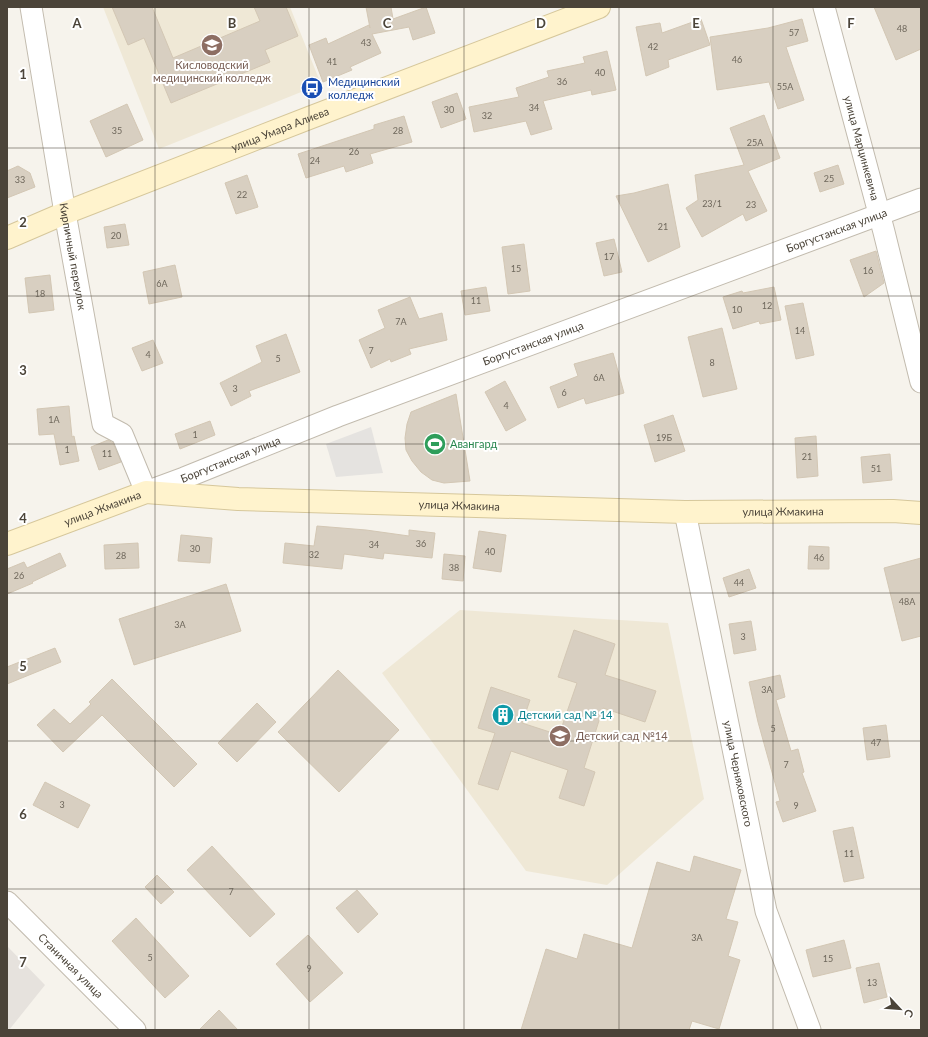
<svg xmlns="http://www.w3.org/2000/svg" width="928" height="1037" font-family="Lato,sans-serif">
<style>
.industrial{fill:#e6e2dd}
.education{fill:#efe8d6}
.parking{fill:#e5e3e0}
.building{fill:#d8cfc1;stroke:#d3c7b4}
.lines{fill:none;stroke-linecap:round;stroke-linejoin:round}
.street-casing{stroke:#c2bbae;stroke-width:23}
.secondary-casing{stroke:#d6c79b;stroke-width:24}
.street{stroke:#fff;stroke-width:21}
.secondary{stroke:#fff3cd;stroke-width:22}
.grid{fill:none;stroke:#4b4439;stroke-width:1;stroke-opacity:0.55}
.labels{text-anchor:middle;stroke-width:4;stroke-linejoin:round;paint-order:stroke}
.number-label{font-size:9px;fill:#6e675b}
.education-label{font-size:11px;fill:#785e54;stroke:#fff}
.transit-label{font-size:11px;fill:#164399;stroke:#fff;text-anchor:start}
.street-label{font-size:11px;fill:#4b4439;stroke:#fff}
.leisure-label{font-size:11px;fill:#27864d;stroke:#fff;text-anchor:start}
.culture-label{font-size:11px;fill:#0d838f;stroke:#fff;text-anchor:start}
.grid-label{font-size:13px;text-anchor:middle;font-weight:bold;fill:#4b4439;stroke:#fff;stroke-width:4;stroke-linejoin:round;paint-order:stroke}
</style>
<rect width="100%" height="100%" fill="#f6f3ec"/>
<path class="industrial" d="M 7,946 L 45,985 L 9,1030 L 7,1030 Z"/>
<path class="education" d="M 103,7 L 290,7 L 321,84 L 159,149 Z
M 460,610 L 668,623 L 704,799 L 607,885 L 526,871 L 382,673 Z"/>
<path class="parking" d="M 371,427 L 383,473 L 336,477 L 326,444 Z"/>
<path class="building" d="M 112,7 L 152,7 L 173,58 L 260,21 L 254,7 L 286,7 L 298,36 L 265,50 L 270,62 L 171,103 L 144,38 L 128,45 Z
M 366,7 L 391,7 L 393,19 L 426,7 L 435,33 L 413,40 L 409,27 L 372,34 L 381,53 L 350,67 L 352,70 L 323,82 L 309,45 L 326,38 L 328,44 L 369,25 L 370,28 Z
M 874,7 L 921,7 L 921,49 L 896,60 Z
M 701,19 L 710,45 L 668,60 L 669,67 L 646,76 L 636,27 L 660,23 L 662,33 Z
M 802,19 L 808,41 L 786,47 L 804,100 L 778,109 L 769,82 L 717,90 L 710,37 L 768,28 Z
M 607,51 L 616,90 L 592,95 L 591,90 L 543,101 L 552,129 L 531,135 L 526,121 L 474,132 L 469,107 L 519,97 L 516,88 L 549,77 L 547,71 L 585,63 L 583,57 Z
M 457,93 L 466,119 L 441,128 L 432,102 Z
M 127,104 L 143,140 L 106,157 L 90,121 Z
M 764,115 L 780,158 L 748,171 L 767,211 L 746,221 L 743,214 L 702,237 L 686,208 L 698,200 L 695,175 L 744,165 L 730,128 Z
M 404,116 L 412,142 L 370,154 L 373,163 L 346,172 L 344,166 L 306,178 L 298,154 L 374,129 L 374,125 Z
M 838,165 L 844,184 L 820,192 L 814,173 Z
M 18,166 L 30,173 L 35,187 L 7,198 L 7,171 Z
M 247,175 L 258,207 L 236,214 L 225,183 Z
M 668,184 L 680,247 L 648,262 L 616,196 L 634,193 Z
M 125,224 L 129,245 L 107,248 L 104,227 Z
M 614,239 L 622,272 L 604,276 L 596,243 Z
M 524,244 L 530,291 L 508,294 L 502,247 Z
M 876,251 L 884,283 L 864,297 L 850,260 Z
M 175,265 L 182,297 L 149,304 L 143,272 Z
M 50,275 L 54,310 L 29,313 L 25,278 Z
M 486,287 L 490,311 L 465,315 L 461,291 Z
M 774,287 L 781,320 L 760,324 L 759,321 L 733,329 L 723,297 L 742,291 L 743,293 Z
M 410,297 L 419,319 L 442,313 L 447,340 L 409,349 L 411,354 L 391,362 L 390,359 L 371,368 L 359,340 L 385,328 L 378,310 Z
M 803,303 L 814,355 L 796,359 L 785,306 Z
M 722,328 L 737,389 L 703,397 L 688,337 Z
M 286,334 L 300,372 L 249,391 L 251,396 L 231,406 L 220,383 L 262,362 L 256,346 Z
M 153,340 L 163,363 L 142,371 L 132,348 Z
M 613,353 L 624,393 L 586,404 L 584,398 L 558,408 L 550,387 L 578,376 L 574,364 Z
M 505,381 L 526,420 L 506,431 L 485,392 Z
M 456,394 L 470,481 L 444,483 L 432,480 L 421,472 L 412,461 L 406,450 L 405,438 L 407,424 L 411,412 Z
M 69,406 L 72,437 L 74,436 L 79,461 L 60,465 L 54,434 L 39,435 L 37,409 Z
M 673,415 L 685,451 L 655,462 L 644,425 Z
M 210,421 L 215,435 L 180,449 L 175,434 Z
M 816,436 L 818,476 L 797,478 L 795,438 Z
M 108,440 L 113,443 L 121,462 L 99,470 L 91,447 Z
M 890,454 L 892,480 L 863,483 L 861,457 Z
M 317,526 L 366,530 L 409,536 L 409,530 L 435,533 L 432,558 L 384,553 L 383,559 L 344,554 L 342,569 L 283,563 L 285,543 L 314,546 Z
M 479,531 L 506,535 L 501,572 L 473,568 Z
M 181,535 L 212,538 L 210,563 L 178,561 Z
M 138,543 L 139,568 L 105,569 L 104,545 Z
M 809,546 L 829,547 L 829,569 L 808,569 Z
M 60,553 L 66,566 L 32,582 L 33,583 L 7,594 L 7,569 L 24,562 L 27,568 Z
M 444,554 L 465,556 L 463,581 L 442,579 Z
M 921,558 L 921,636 L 902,641 L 884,568 Z
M 749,569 L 756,588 L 729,597 L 723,578 Z
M 226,584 L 241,631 L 134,665 L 119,619 Z
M 751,621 L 756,650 L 734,654 L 729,624 Z
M 574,630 L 615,644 L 605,675 L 656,691 L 645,722 L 603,708 L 584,768 L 595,772 L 584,806 L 559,798 L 568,770 L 511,751 L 498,790 L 478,784 L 495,733 L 478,728 L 491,687 L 530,700 L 522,723 L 559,735 L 577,683 L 558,677 Z
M 55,648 L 61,662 L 7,684 L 7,667 Z
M 338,670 L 399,730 L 339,792 L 278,732 Z
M 780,675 L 785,697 L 776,700 L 791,751 L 798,749 L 804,772 L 802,773 L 816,811 L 783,822 L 776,802 L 780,801 L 758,722 L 749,682 Z
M 112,679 L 197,764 L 174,787 L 102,715 L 63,752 L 37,725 L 54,709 L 70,724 L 91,704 L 89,702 Z
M 257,703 L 276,722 L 237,762 L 218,743 Z
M 886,725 L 890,757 L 867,760 L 863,728 Z
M 45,782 L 90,805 L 78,828 L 33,805 Z
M 853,827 L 864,878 L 844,882 L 833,831 Z
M 212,846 L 275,914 L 250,937 L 187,870 Z
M 694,856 L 741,870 L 726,919 L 738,922 L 728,956 L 740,960 L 719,1029 L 692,1021 L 689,1030 L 521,1030 L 546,949 L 577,959 L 584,934 L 632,948 L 657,862 L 690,872 Z
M 157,875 L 174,892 L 161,904 L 145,887 Z
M 357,890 L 378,914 L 358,933 L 336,908 Z
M 136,918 L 189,976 L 165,998 L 112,941 Z
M 308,935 L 343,973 L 310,1002 L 276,964 Z
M 844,940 L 851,968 L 813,977 L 806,950 Z
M 879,963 L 887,997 L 864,1003 L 856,968 Z
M 219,1010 L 238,1030 L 199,1030 Z"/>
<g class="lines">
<g class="street-casing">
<g id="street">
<path id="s1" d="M 31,7 L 65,213 L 103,424 L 122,434 L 146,492 L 184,478 L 338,416 L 921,199"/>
<path id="s2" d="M 824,7 L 884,232 L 921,382"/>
<path id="s3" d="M 685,512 L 766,911 L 810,1030"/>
<path id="s4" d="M 7,902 L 135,1030"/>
</g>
</g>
<g class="secondary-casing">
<g id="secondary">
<path id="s5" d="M 7,238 L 65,213 L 309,118 L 599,7"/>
<path id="s6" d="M 7,544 L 146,492 L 238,499 L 685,512 L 893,511 L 921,513"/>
</g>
</g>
<use href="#street" class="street"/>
<use href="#secondary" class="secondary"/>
</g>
<path class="grid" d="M 155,7 L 155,1030M 309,7 L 309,1030M 464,7 L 464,1030M 619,7 L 619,1030M 773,7 L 773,1030M 7,148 L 921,148M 7,296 L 921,296M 7,444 L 921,444M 7,593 L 921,593M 7,741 L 921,741M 7,889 L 921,889"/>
<defs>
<g id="university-disc" transform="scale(1.15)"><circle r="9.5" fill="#8d6e63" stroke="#fff"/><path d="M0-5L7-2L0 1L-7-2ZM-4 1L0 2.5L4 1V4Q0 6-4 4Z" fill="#fff"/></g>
<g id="bus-disc" transform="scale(1.15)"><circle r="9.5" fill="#1a4fb4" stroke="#fff"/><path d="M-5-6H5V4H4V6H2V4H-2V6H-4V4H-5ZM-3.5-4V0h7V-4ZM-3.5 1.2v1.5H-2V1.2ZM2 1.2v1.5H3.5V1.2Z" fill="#fff"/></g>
<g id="stadium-disc" transform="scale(1.15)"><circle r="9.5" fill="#2e9e5b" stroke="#fff"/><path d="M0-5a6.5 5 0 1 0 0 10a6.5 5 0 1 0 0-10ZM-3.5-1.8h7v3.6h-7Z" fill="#fff"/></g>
<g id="building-disc" transform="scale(1.15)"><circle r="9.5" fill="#0f9aa8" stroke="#fff"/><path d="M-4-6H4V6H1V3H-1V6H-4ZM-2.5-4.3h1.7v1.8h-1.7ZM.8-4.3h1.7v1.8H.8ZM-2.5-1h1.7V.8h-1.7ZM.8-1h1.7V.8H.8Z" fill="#fff"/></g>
<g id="school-disc" transform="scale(1.15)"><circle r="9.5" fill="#8d6e63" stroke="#fff"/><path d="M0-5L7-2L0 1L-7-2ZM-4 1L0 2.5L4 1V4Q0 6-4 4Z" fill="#fff"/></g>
</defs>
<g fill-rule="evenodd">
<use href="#university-disc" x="212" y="45"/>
<use href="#bus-disc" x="312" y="88"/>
<use href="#stadium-disc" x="435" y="444"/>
<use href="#building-disc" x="503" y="715"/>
<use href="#school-disc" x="560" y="736"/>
</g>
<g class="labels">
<g class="number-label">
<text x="902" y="32">48</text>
<text x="794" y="36">57</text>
<text x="366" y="46">43</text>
<text x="653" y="50">42</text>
<text x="737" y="63">46</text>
<text x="332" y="65">41</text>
<text x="600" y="76">40</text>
<text x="562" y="85">36</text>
<text x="785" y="90">55А</text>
<text x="534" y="111">34</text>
<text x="449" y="113">30</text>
<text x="487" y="119">32</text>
<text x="117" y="134">35</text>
<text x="398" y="134">28</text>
<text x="755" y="146">25А</text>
<text x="354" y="155">26</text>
<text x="315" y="164">24</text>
<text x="829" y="182">25</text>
<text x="20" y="183">33</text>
<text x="242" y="198">22</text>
<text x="712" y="207">23/1</text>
<text x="751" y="208">23</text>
<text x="663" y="230">21</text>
<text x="116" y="239">20</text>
<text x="609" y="260">17</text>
<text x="516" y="272">15</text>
<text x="868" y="274">16</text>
<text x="162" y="287">6А</text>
<text x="40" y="297">18</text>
<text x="476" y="304">11</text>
<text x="767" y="309">12</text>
<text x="737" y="313">10</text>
<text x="401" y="325">7А</text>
<text x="800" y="334">14</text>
<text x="371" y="354">7</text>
<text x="148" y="358">4</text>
<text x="278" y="362">5</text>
<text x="712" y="366">8</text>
<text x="599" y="381">6А</text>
<text x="235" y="392">3</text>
<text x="564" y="396">6</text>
<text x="506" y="409">4</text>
<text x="54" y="423">1А</text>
<text x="195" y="438">1</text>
<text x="664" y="441">19Б</text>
<text x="67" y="453">1</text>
<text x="107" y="457">11</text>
<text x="807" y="460">21</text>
<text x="876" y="472">51</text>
<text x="421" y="547">36</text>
<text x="374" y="548">34</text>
<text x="195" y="552">30</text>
<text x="490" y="555">40</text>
<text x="314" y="558">32</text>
<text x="121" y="559">28</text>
<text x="819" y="561">46</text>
<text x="454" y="571">38</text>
<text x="19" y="579">26</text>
<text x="739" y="586">44</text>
<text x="907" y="605">48А</text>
<text x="180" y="628">3А</text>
<text x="743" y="640">3</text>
<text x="767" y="693">3А</text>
<text x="773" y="732">5</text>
<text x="876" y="746">47</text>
<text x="786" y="768">7</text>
<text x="62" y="808">3</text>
<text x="796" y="809">9</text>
<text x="849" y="857">11</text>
<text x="231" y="895">7</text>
<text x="697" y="941">3А</text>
<text x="150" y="961">5</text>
<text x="828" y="962">15</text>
<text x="309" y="972">9</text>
<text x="872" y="986">13</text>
</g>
<g class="education-label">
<text x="212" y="69">Кисловодский<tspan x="212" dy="13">медицинский колледж</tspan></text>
<text x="576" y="740" text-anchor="start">Детский сад №14</text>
</g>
<g class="transit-label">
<text x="328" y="86">Медицинский<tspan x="328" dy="13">колледж</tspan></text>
</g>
<g class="street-label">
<text dy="4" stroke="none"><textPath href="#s5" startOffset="294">улица Умара Алиева</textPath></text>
<text dy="4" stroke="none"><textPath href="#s2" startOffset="146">улица Марцинкевича</textPath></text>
<text dy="4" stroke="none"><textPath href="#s1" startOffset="1246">Боргустанская улица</textPath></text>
<text dy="4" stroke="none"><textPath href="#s1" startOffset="253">Кирпичный переулок</textPath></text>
<text dy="4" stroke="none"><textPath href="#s1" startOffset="922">Боргустанская улица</textPath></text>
<text dy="4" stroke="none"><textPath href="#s1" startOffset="598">Боргустанская улица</textPath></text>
<text dy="4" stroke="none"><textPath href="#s6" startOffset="462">улица Жмакина</textPath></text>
<text dy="4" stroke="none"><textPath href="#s6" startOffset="102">улица Жмакина</textPath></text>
<text dy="4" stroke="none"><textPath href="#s6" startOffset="786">улица Жмакина</textPath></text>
<text dy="4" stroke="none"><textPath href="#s3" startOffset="267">улица Черняховского</textPath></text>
<text dy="4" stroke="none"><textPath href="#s4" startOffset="90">Станичная улица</textPath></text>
</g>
<g class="leisure-label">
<text x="450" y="448">Авангард</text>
</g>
<g class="culture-label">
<text x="518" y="719">Детский сад № 14</text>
</g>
</g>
<g class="grid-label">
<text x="77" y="28">A</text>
<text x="232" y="28">B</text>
<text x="387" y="28">C</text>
<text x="541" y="28">D</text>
<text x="696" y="28">E</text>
<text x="851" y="28">F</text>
<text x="23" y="79">1</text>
<text x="23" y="227">2</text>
<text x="23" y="375">3</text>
<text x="23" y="523">4</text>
<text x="23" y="671">5</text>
<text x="23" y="819">6</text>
<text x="23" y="967">7</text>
</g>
<rect width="928" height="1037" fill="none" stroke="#4b4439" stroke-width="16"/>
<g transform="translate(900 1009) rotate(116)" stroke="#ffffff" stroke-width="3" paint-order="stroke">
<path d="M0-3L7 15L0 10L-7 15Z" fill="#4b4439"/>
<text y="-6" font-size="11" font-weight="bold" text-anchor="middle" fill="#4b4439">С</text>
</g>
</svg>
